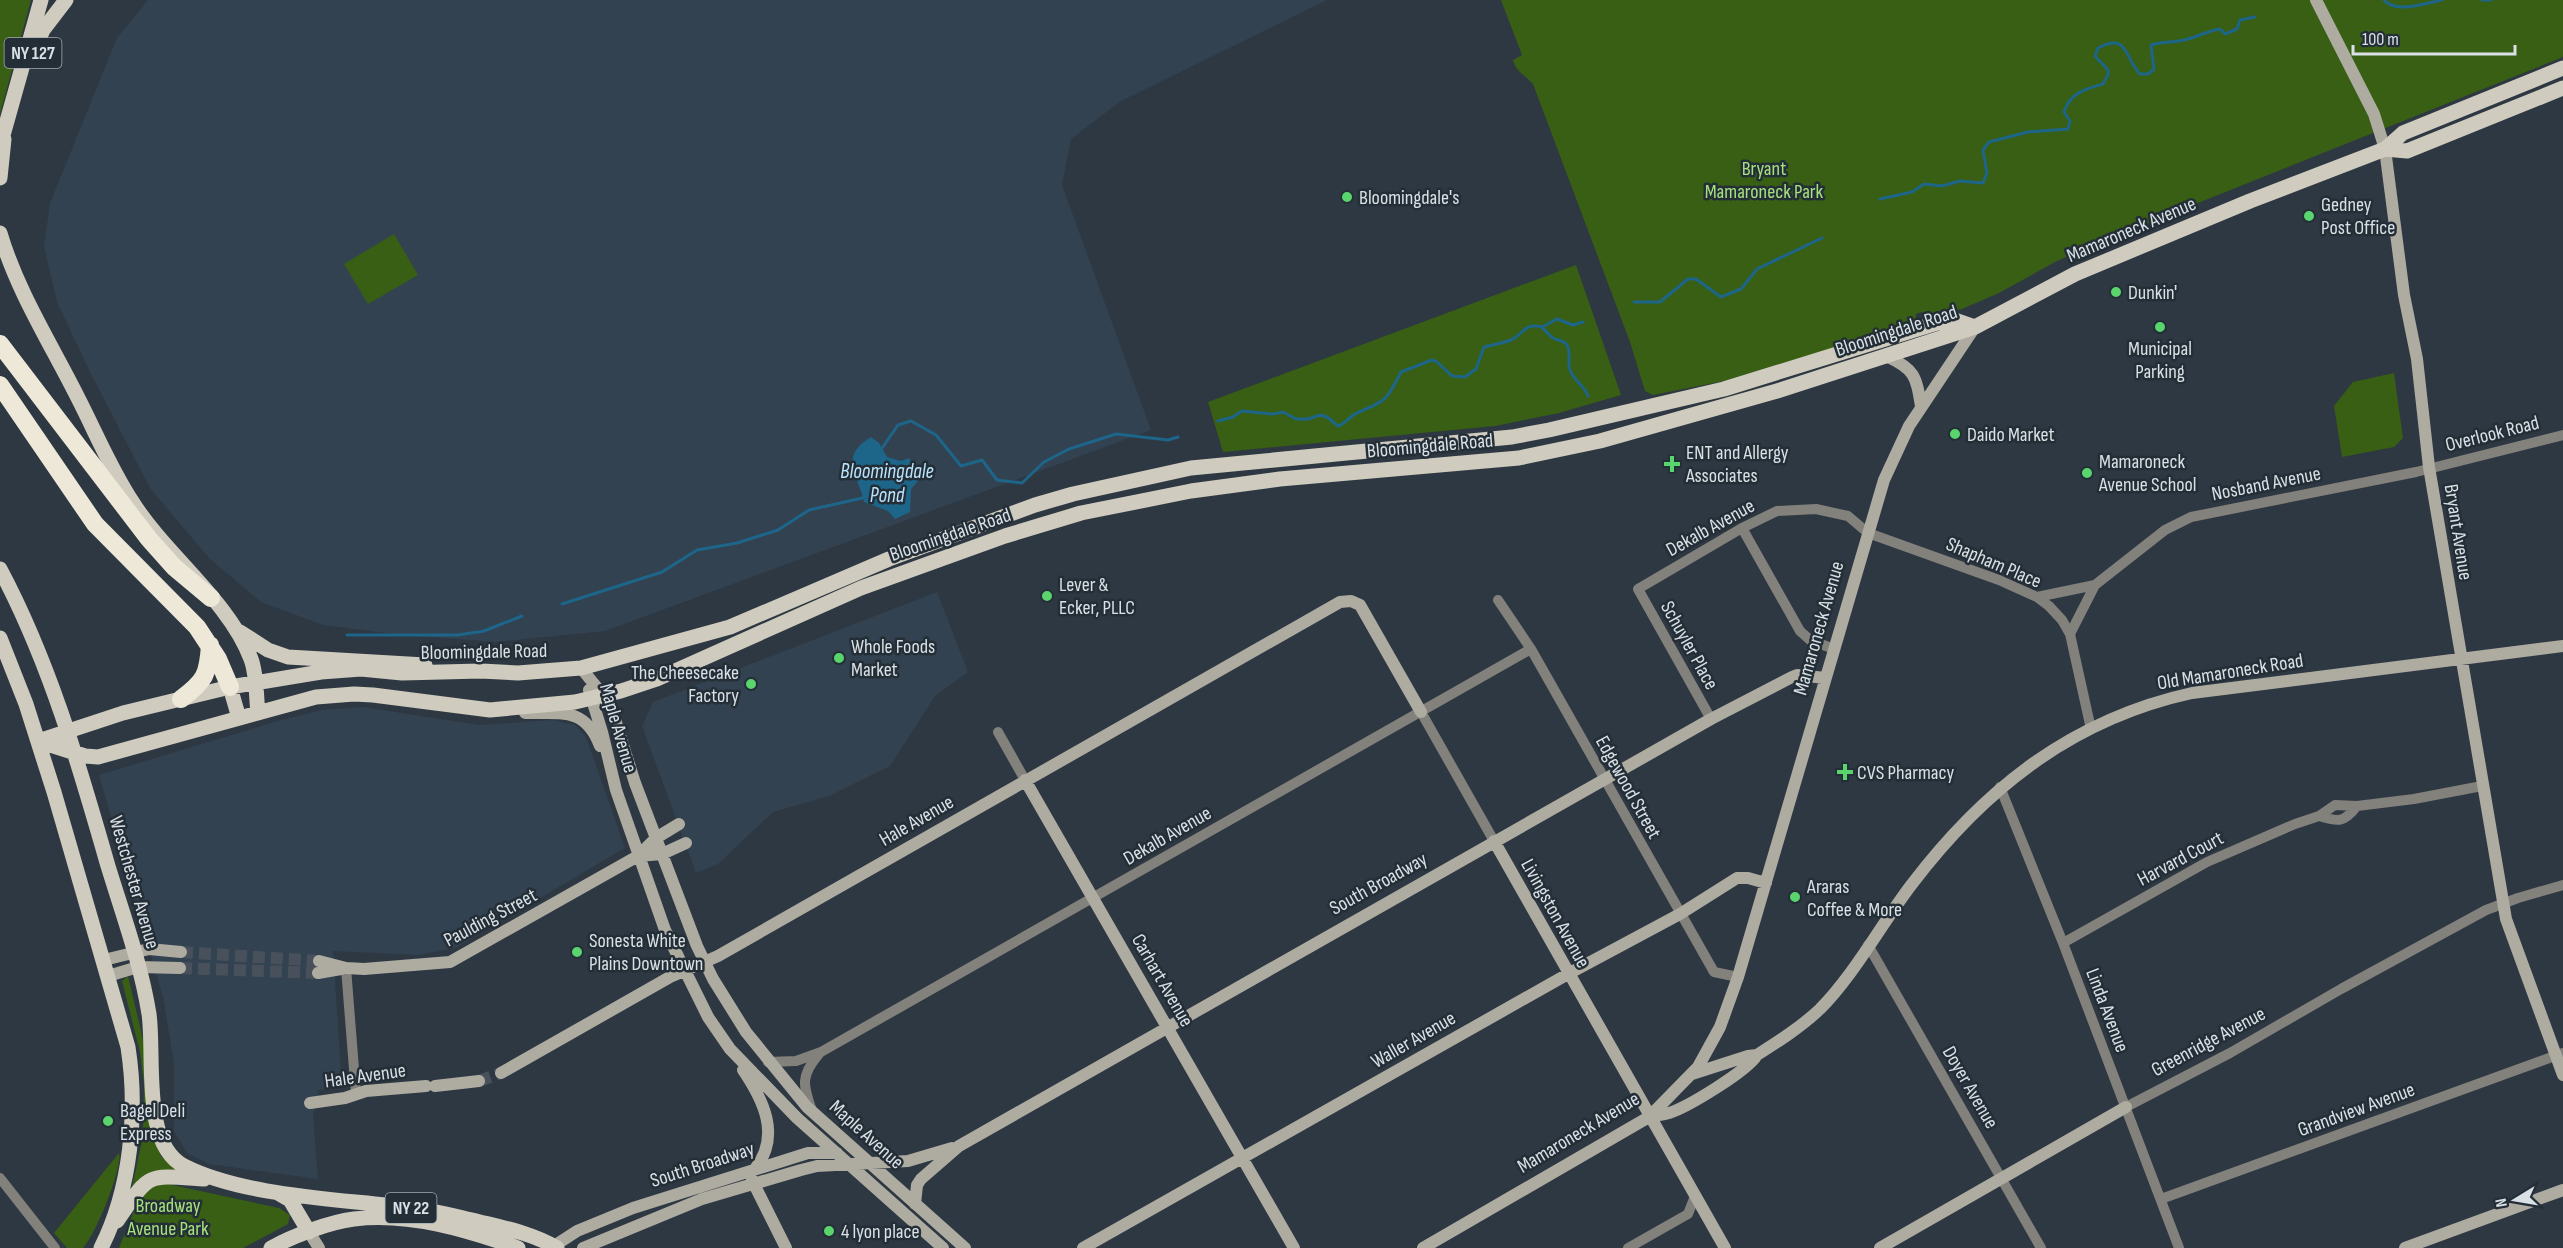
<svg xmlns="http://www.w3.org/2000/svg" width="2563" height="1248" font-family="'Sofia Sans Condensed',sans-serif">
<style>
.built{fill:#324251}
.green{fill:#385f14}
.water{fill:#1d6589}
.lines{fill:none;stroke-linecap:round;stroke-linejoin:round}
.stream{stroke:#1d6589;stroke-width:3}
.secondary-tunnel{stroke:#48515b;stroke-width:12;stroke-dasharray:12 6;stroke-linecap:butt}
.street{stroke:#83817b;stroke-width:10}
.secondary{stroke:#aeaba1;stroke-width:12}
.primary{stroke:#cfcbbe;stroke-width:15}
.highway{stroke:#ede8d8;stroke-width:18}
.poi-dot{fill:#5ad56e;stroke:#242e37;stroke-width:2}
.labels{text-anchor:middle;stroke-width:5;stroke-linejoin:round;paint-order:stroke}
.shield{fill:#242e37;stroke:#a3abb2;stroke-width:1.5}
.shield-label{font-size:18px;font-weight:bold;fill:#d9e0e6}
.park-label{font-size:20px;fill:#a7e17e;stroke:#242e37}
.poi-label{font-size:20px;fill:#d9e0e6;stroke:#242e37;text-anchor:start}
.street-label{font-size:20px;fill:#d9e0e6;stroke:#242e37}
.water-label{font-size:21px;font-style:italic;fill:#bae4fe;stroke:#242e37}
</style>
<rect width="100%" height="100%" fill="#2e3842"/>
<path class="built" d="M 148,0 L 1327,0 L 1121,101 L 1071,139 L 1062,185 L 1151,430 L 605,631 L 496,642 L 402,635 L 323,625 L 261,602 L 209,558 L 150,488 L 91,374 L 57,302 L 44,246 L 50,203 L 117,38 Z
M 937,592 L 968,672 L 935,696 L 890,766 L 829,796 L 773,812 L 718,864 L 696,873 L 642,726 L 653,702 Z
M 363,707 L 479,725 L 552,720 L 575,725 L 586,737 L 625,848 L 455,948 L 418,955 L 333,951 L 342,1087 L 318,1090 L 317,1104 L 313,1114 L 318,1179 L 209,1164 L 187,1153 L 174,1131 L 174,1063 L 163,997 L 99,775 L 278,721 L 322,710 Z"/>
<path class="green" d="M 0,0 L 31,0 L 0,114 Z
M 1501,0 L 2563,0 L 2563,57 L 2088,247 L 2055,262 L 1999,293 L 1962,309 L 1950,311 L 1946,316 L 1930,319 L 1921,312 L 1916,314 L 1916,322 L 1912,324 L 1724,381 L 1653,395 L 1645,391 L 1630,342 L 1533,84 C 1525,75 1516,72 1513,60 L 1522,55 Z
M 394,234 L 418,275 L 368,304 L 344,264 Z
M 1576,265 L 1621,395 L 1559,413 L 1495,426 L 1223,452 L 1208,402 Z
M 2394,373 L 2403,438 L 2394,447 L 2342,457 L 2334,406 L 2353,382 Z
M 128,976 L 145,1048 L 152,1134 L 161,1156 L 175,1169 L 172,1185 L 279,1208 L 290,1215 L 288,1224 L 243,1248 L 119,1248 L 138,1201 L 132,1188 L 143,1136 L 144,1085 L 140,1052 L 122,981 Z
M 119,1153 C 123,1167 96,1235 83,1248 L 67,1248 L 54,1233 Z"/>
<path class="water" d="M 871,437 L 879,443 L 887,457 L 901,461 L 909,458 L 916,472 L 918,481 L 911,489 L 910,512 L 895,519 L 888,511 L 864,502 C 858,474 838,457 871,437 Z"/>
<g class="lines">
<path class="stream" d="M 2384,0 C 2396,14 2426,3 2442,0
M 2482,0 L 2491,0
M 1880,199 L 1912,192 L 1924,184 L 1942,186 L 1960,181 L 1983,183 L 1987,173 L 1983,150 L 1989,142 L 2028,132 L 2068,129 L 2070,121 L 2064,112 C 2070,93 2085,89 2103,84 L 2108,75 L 2108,70 L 2095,56 L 2098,48 C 2128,32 2124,57 2140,74 L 2148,74 L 2154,69 L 2151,45 C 2164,41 2175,43 2188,39 C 2199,36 2208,31 2220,29 L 2225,34 L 2237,29 L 2240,20 L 2255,17
M 1634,302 L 1660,302 L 1688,279 L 1696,279 L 1721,297 L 1741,289 L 1757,269 L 1822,238
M 1542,327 L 1557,319 L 1573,325 L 1583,322
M 1218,421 L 1233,417 L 1242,411 L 1273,414 L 1283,412 L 1296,419 L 1308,419 L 1320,415 L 1327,417 L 1338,426 C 1346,423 1350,416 1357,413 C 1387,400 1386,401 1401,372 L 1432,360 L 1437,362 L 1452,376 L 1465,377 L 1476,369 L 1484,347 C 1492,345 1503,343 1511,340 C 1520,336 1524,326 1534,326 C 1545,325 1546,334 1553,338 C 1559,341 1565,340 1568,347 C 1571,355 1567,363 1570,370 C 1574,381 1584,385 1588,396
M 880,451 L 898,425 L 911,421 L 936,435 L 961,466 L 982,460 L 997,480 L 1022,483 L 1044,462 L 1069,449 L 1116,434 L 1168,440 L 1178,437
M 562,604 L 662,572 L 697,550 L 737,543 L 778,530 L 809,510 L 867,497
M 347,635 L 458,635 L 484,631 L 522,616"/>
<path class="secondary-tunnel" d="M 181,952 L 319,961
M 180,968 L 318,973
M 479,1081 L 501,1073"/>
<path class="street" d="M 1742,528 L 1800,631 L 1810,640 L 1834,649
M 2037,597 L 2095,585
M 1498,600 L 1531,649 L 1714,972 L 1738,977
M 2070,634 L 2095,585 L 2165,530 L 2191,517 L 2416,472 L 2563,435
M 1421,712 L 1494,841
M 1711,719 L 1638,589 L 1742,528 L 1777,511 L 1816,509 L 1848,516 L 1868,533 L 1999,580 L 2037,597 L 2049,606 L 2062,620 L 2070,634 L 2091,729
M 998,732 L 1025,780
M 2000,787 L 2063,943 L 2179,1248
M 2319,816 C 2338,822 2344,823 2357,806
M 2063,943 L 2207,862 L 2295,824 L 2319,816 L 2335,805 L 2357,806 L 2414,799 L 2482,786
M 1868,945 L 2041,1248
M 346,968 L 356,1094
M 768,1062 L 796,1061 L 821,1052 L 1531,649
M 2126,1107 L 2230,1053 L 2341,989 L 2486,910 L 2518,898 L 2563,885
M 812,1111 C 803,1085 800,1076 819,1054
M 0,1178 L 55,1248
M 2161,1199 L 2563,1053
M 1628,1248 L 1688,1214 L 1695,1196"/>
<path class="secondary" d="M 2316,0 L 2374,114 L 2385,149 L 2404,295 L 2417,359 L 2429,467 L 2506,919 L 2563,1075
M 1886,356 C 1915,369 1916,376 1921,406
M 581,668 L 603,695 L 613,713 L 635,783 L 697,946 L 713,979 L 746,1032 L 807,1107 L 965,1248
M 589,690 L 602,732 L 616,790 L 665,930 L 708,1017 L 730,1049 L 797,1118 L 943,1248
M 525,713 C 560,714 585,706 600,746
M 1025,780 L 1294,1248
M 1494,841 L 1725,1248
M 638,856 L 662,854 L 686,843
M 104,960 L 149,949 L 181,952
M 319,961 L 346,968 L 364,969 L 450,962 L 638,856 L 656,838 L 679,824
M 318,973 L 341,969
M 108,976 L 138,967 L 180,968
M 743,1070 C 764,1101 781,1136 755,1169
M 501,1073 L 670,977 L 718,956 L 1340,602 L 1351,601 L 1360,605 L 1421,712
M 1692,1074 L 1748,1056 L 1757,1055
M 435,1086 L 479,1081
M 310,1103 L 345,1098 L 366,1091 L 426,1086
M 1650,1116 C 1657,1115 1664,1115 1669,1113 C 1688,1107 1747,1071 1757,1055 C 1779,1041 1801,1027 1820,1009 C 1854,975 1882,923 1912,884 C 1985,788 2073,719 2192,693 L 2563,646
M 752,1180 L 786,1248
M 915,1204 L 917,1185 L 921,1179 L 959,1146 L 1711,719 L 1792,677 L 1797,675 L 1825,678
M 309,1232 L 319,1248
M 551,1248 L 577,1231 L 633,1208 L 808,1153 L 837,1153
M 583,1248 L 702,1199 L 801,1170 L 817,1166 L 908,1161 L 952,1148
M 1083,1248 L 1568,974 L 1680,914 L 1737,878 L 1748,878 L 1766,883
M 1423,1248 L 1649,1117 L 1698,1067 L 1720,1027 L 1738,977 L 1884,480 L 1909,426 L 1975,327
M 1880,1248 L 2126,1107
M 2405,1248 L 2563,1190"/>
<path class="primary" d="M 36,46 L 43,30 L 66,0
M 0,146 L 41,0
M 2385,149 L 2407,151 L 2563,88
M 0,178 L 4,139
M 0,233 C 17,291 51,344 78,398 C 96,433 111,470 133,503 C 166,555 229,601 251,659 C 257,675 256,696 258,713
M 0,569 C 50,663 79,765 108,866 C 123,915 141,964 149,1014 C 155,1056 141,1144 184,1166 C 245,1197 343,1199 410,1208 C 433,1210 457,1217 480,1222 C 505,1228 534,1234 557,1248
M 240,632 L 268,650 L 288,657 L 425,665
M 0,638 L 26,704 L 54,792 L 128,1047 C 138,1112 131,1189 101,1248
M 230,687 L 239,718
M 38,741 L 85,756 L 98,757 L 316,697 L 354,694 L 373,695 L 490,710 L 575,702 L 621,691 L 657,679 L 861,588 L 1005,536 L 1081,513 L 1191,491 L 1280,479 L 1519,458 L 1600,441 L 1777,391 L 1975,327 L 2075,274 L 2250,201 L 2385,149 L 2403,133 L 2563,68
M 38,741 L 123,713 L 230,687 L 321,672 L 361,669 L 402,673 L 481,671 L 518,673 L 581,668 L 730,627 L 889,559 L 1035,505 L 1073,494 L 1191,468 L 1512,437 L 1549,430 L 1724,389 L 1937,323 L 1955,320 L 1975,327
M 278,1193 L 290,1200 L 309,1232
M 117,1221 C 151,1172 144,1175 204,1179
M 271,1248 C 293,1236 329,1222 354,1219 C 408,1212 468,1230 518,1248"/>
<path class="highway" d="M 0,344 L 149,539 L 174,567 L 211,598
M 0,385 L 95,524 L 197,627 L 218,659 L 230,687
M 181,699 C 205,681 208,675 210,645"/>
</g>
<g class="poi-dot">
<circle cx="1347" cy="197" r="6"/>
<circle cx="2309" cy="216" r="6"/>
<circle cx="2116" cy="292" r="6"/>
<circle cx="2160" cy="327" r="6"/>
<circle cx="1955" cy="434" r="6"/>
<path d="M1669 455h6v6h6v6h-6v6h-6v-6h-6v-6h6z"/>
<circle cx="2087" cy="473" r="6"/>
<circle cx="1047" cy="596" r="6"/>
<circle cx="839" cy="658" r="6"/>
<circle cx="751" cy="684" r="6"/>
<path d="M1842 763h6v6h6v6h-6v6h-6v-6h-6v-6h6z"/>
<circle cx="1795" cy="897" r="6"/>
<circle cx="577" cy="952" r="6"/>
<circle cx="108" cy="1121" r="6"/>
<circle cx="829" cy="1231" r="6"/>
</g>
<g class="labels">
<g class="shield">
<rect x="4.5" y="38" width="57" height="30" rx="4.5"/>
<rect x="385.5" y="1193" width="51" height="30" rx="4.5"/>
</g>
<g class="shield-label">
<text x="33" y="59">NY 127</text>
<text x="411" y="1214">NY 22</text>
</g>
<g class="park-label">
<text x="1764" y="175">Bryant<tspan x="1764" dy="23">Mamaroneck Park</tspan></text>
<text x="168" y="1212">Broadway<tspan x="168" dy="23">Avenue Park</tspan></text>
</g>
<g class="poi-label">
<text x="1359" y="204">Bloomingdale's</text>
<text x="2321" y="211">Gedney<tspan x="2321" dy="23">Post Office</tspan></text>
<text x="2128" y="299">Dunkin'</text>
<text x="2160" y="355" text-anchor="middle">Municipal<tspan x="2160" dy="23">Parking</tspan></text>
<text x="1967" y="441">Daido Market</text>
<text x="1686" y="459">ENT and Allergy<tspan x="1686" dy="23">Associates</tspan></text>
<text x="2099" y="468">Mamaroneck<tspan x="2099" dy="23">Avenue School</tspan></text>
<text x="1059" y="591">Lever &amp;<tspan x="1059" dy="23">Ecker, PLLC</tspan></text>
<text x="851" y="653">Whole Foods<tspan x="851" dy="23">Market</tspan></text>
<text x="739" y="679" text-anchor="end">The Cheesecake<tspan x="739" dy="23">Factory</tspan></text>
<text x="1857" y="779">CVS Pharmacy</text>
<text x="1807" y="893">Araras<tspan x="1807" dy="23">Coffee &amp; More</tspan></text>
<text x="589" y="947">Sonesta White<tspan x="589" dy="23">Plains Downtown</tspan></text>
<text x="120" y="1117">Bagel Deli<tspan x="120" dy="23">Express</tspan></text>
<text x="841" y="1238">4 lyon place</text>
</g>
<g class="street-label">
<text transform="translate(2131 229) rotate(-23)" y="7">Mamaroneck Avenue</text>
<text transform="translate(1896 330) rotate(-18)" y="7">Bloomingdale Road</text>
<text transform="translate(2492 433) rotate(-14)" y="7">Overlook Road</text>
<text transform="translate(1430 445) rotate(-5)" y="7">Bloomingdale Road</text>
<text transform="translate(2266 483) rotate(-11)" y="7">Nosband Avenue</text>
<text transform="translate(1710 527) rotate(-29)" y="7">Dekalb Avenue</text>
<text transform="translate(2459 532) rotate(81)" y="7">Bryant Avenue</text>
<text transform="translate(950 534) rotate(-19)" y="7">Bloomingdale Road</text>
<text transform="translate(1994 562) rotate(23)" y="7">Shapham Place</text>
<text transform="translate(1818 628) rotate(-74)" y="7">Mamaroneck Avenue</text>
<text transform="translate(1690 645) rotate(61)" y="7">Schuyler Place</text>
<text transform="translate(484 651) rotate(-1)" y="7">Bloomingdale Road</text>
<text transform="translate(2230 671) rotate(-9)" y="7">Old Mamaroneck Road</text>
<text transform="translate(619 728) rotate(74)" y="7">Maple Avenue</text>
<text transform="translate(1629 787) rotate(61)" y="7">Edgewood Street</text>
<text transform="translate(916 820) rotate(-30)" y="7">Hale Avenue</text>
<text transform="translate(1167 835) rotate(-30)" y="7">Dekalb Avenue</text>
<text transform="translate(2180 858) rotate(-28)" y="7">Harvard Court</text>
<text transform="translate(135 882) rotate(74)" y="7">Westchester Avenue</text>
<text transform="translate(1378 883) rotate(-29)" y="7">South Broadway</text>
<text transform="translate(1556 913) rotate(61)" y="7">Livingston Avenue</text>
<text transform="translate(490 917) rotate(-28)" y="7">Paulding Street</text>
<text transform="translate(1163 980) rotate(60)" y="7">Carhart Avenue</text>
<text transform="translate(2108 1010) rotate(69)" y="7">Linda Avenue</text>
<text transform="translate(1413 1039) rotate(-30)" y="7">Waller Avenue</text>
<text transform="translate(2208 1041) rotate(-28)" y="7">Greenridge Avenue</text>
<text transform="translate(365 1075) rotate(-8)" y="7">Hale Avenue</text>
<text transform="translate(1971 1087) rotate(60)" y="7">Doyer Avenue</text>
<text transform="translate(2356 1109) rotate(-20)" y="7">Grandview Avenue</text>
<text transform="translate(1578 1132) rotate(-31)" y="7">Mamaroneck Avenue</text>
<text transform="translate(867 1134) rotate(42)" y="7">Maple Avenue</text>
<text transform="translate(702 1164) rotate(-18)" y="7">South Broadway</text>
</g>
<g class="water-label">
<text x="887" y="478">Bloomingdale<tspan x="887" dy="24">Pond</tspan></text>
</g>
</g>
<g transform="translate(2515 1200) rotate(259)" stroke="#242e37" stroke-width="4.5" paint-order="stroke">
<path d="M0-4.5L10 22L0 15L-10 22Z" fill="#d9e0e6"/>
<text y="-9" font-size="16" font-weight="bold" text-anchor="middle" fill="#d9e0e6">N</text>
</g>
<path d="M2353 45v9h162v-9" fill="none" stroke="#d9e0e6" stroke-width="3"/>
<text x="2362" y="45" font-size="18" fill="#d9e0e6" stroke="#242e37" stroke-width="4.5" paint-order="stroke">100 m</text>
</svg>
